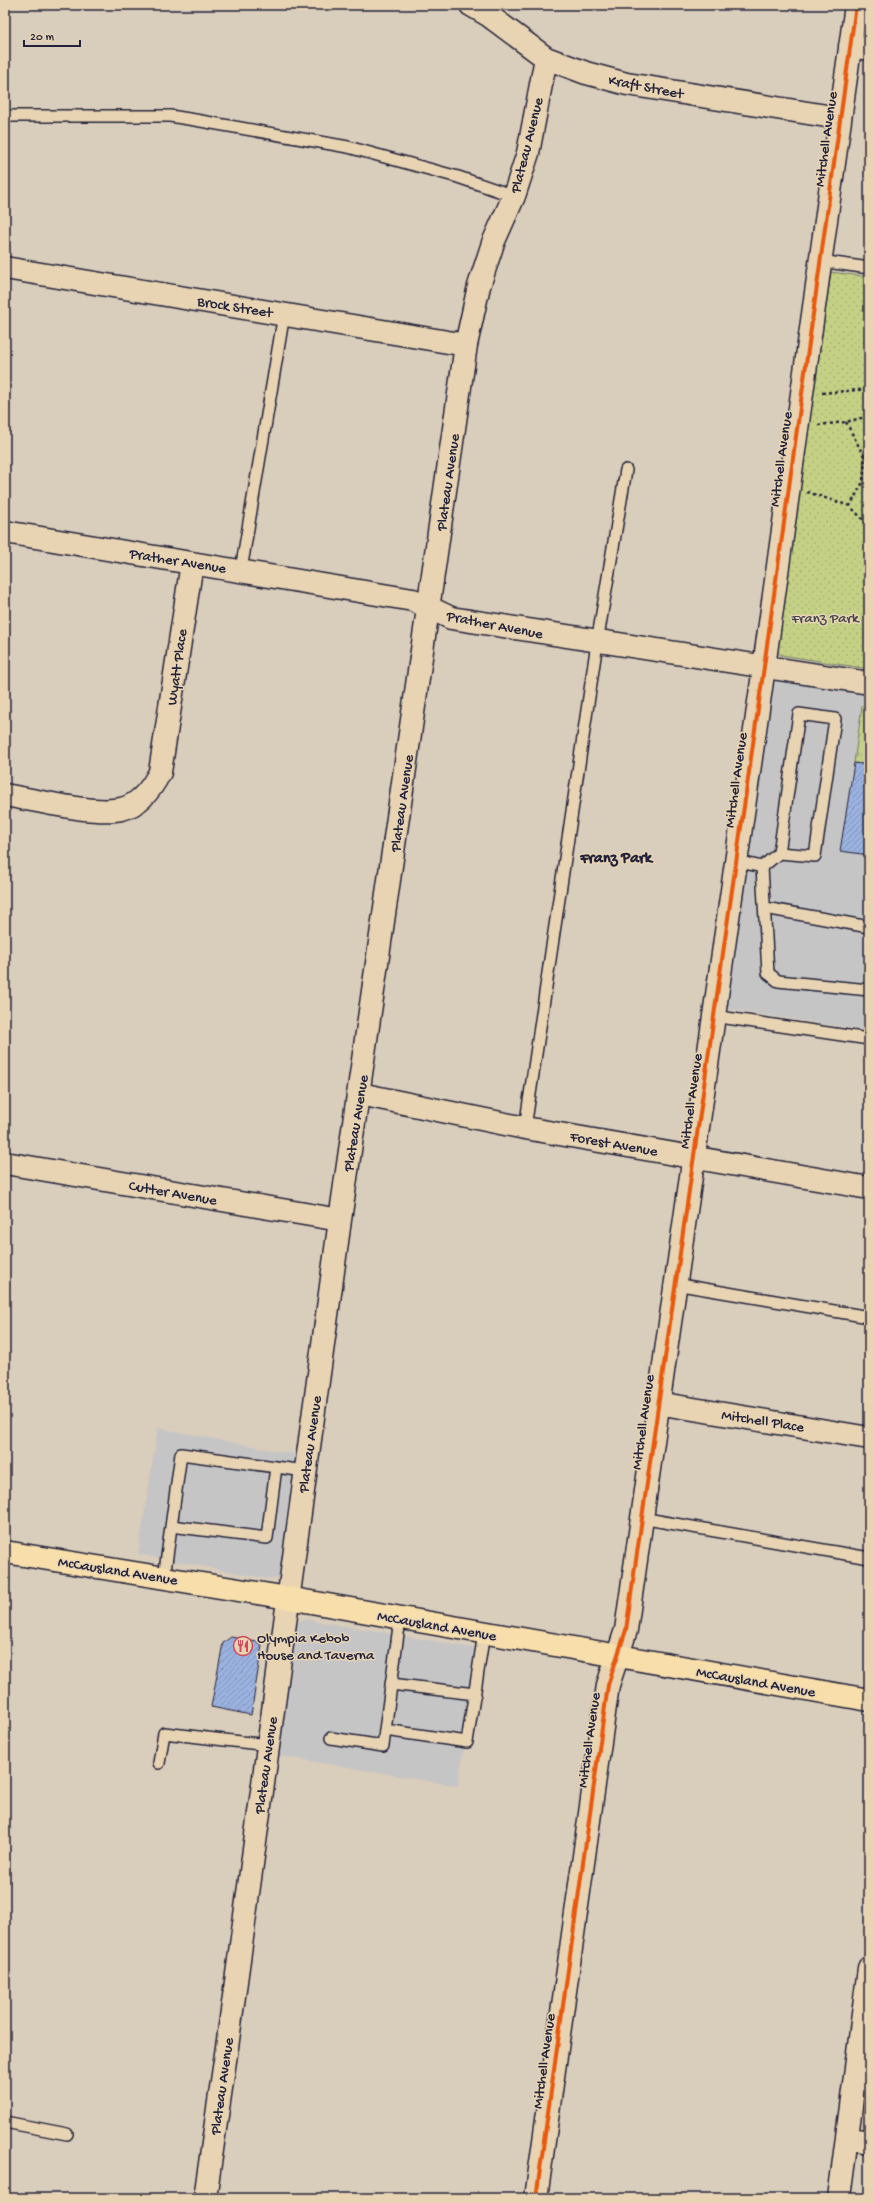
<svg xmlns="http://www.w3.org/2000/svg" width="874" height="2203" font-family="'Gochi Hand',sans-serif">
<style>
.built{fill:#c6c5c6}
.grass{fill:url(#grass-tufts);stroke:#737a60}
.park{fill:url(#park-dots);stroke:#737a60}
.building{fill:url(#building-hatch);stroke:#22223b}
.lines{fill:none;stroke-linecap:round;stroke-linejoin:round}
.service-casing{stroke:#22223b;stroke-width:14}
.minor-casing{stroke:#22223b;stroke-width:25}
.primary-casing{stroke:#22223b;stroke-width:25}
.path{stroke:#22223b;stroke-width:2.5;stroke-dasharray:3 3;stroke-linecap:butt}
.service{stroke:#e8d4b2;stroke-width:11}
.minor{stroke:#e8d4b2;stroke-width:22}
.primary{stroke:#f8deab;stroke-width:22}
.cycleway-casing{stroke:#e8d4b2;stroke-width:6}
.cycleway{stroke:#e8590c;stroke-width:4}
.labels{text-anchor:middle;stroke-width:3;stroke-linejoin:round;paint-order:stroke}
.street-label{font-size:15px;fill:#22223b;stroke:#e8d4b2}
.park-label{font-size:15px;fill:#42454a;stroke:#e8d4b2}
.poi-label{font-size:15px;fill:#22223b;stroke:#e8d4b2;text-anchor:start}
.neighbourhood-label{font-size:16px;font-weight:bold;fill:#22223b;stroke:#e8d4b2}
</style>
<defs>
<pattern id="grass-tufts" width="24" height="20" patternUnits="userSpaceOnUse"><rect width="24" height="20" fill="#c4d185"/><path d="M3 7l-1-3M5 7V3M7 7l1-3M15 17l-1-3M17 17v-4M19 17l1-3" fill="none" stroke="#a8b374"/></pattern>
<pattern id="park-dots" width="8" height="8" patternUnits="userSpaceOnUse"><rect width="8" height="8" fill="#c4d185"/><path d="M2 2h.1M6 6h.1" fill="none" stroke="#a8b374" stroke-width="1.8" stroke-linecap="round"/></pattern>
<pattern id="building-hatch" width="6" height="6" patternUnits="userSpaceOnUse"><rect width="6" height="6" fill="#9bb3e0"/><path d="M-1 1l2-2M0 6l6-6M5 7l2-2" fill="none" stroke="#7e91b7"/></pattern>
</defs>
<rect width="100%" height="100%" fill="#d9cdbb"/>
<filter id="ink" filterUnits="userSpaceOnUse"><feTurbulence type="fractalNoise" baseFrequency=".025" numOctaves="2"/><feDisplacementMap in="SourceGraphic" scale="8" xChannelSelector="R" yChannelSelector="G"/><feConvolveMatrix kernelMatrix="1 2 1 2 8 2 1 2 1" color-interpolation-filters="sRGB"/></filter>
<g filter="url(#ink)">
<path class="built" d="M 779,680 L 869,693 L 869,1031 L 725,1009 L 772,684 Z
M 158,1428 L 298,1455 L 283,1571 L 278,1578 L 269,1579 L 138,1554 Z
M 304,1619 L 479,1649 L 458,1786 L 275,1755 L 296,1628 L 298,1622 Z"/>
<path class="grass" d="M 862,706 L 869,707 L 869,765 L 854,763 Z"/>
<path class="park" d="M 831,272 L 869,277 L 869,669 L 781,655 L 776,651 Z"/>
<path class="building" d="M 854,763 L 869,765 L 869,855 L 840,851 Z
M 231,1637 L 257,1642 L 262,1645 L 251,1715 L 211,1707 L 223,1643 Z"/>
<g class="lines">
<g class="service-casing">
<path id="service" d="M 5,116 L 170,116 L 195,120 L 348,147 L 458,177 L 514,196
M 820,261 L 869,268
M 241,570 L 284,314
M 736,861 L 762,867 L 768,973 L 778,981 L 869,990
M 762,867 L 779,853 L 815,856 L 835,719 L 799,714 L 779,853
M 765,908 L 869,927
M 713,1016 L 869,1039
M 525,1128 L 597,643 L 626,470
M 675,1284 L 869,1317
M 641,1518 L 869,1558
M 171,1526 L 267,1538 L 276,1467
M 164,1578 L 181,1454 L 305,1471
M 400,1619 L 385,1730 L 467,1742 L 484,1633
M 391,1684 L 475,1694
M 331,1738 L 383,1746 L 385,1730
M 159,1763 L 164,1733 L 268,1745
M 5,2122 L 67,2134"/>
</g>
<g class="minor-casing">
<path id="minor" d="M 471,5 L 488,15 L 546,58 L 586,73 L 627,84 L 839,118
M 850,46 L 869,49
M 5,268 L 466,345
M 5,532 L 413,600 L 451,618 L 869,683
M 5,795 C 35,800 94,815 121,809 C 140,805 152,788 160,772 L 192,563
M 360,1094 L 525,1128 L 869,1188
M 5,1163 L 340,1220
M 657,1403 L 869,1438
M 847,2138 L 869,2142
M 205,2198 L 228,2040 L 340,1220 L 466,345 L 479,286 L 493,243 L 514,196 L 528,153 L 546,58
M 536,2198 L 608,1685 L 626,1630 L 762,681 L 856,5
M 839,2198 L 869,1968"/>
</g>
<g class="primary-casing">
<path id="primary" d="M 5,1552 L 288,1598 L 869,1700"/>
</g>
<path class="path" d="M 822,393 L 869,389
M 846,422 L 865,458 L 863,482 L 850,506 L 869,526
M 818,425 L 846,422 L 869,416
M 807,492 L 850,506"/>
<use href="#service" class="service"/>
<use href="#minor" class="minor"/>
<use href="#primary" class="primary"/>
<g class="cycleway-casing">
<path id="cycleway" d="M 536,2198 L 608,1685 L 626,1630 L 762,681 L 856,5"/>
</g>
<use href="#cycleway" class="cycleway"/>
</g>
</g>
<defs>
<g id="restaurant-ring" transform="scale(1)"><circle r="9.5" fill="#e8d4b2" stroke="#d1495b" stroke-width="1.5"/><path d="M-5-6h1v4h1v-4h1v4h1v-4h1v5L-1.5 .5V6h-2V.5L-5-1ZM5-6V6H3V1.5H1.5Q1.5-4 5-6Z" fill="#d1495b"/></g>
</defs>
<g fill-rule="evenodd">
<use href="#restaurant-ring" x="243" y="1646"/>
</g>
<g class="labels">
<g class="street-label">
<text transform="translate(646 86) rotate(11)" y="5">Kraft Street</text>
<text transform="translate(825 139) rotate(-82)" y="5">Mitchell Avenue</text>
<text transform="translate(526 145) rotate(-76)" y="5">Plateau Avenue</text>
<text transform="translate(235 306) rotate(9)" y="5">Brock Street</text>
<text transform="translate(780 459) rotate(-82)" y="5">Mitchell Avenue</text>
<text transform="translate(447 482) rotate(-82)" y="5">Plateau Avenue</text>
<text transform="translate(178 560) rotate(9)" y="5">Prather Avenue</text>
<text transform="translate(495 624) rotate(11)" y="5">Prather Avenue</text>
<text transform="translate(176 667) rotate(-82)" y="5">Wyatt Place</text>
<text transform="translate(735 780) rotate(-82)" y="5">Mitchell Avenue</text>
<text transform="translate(401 803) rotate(-82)" y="5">Plateau Avenue</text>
<text transform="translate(690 1101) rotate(-82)" y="5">Mitchell Avenue</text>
<text transform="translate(355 1123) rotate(-81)" y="5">Plateau Avenue</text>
<text transform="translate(614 1143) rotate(10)" y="5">Forest Avenue</text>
<text transform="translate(173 1192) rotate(10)" y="5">Cutter Avenue</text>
<text transform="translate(763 1420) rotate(9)" y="5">Mitchell Place</text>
<text transform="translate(642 1422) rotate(-82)" y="5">Mitchell Avenue</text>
<text transform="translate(309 1444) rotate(-82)" y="5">Plateau Avenue</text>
<text transform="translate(118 1570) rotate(9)" y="5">McCausland Avenue</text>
<text transform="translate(437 1625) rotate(10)" y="5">McCausland Avenue</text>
<text transform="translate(756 1681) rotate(10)" y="5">McCausland Avenue</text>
<text transform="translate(588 1740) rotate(-82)" y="5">Mitchell Avenue</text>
<text transform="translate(265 1765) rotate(-82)" y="5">Plateau Avenue</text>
<text transform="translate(543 2061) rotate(-82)" y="5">Mitchell Avenue</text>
<text transform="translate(221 2086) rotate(-82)" y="5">Plateau Avenue</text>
</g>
<g class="park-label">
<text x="825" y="622">Franz Park</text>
</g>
<g class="poi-label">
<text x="257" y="1642">Olympia Kebob<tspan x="257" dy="17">House and Taverna</tspan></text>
</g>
<g class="neighbourhood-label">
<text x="616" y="862">Franz Park</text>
</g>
</g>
<rect width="874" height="2203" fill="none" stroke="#e8d4b2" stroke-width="20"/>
<rect x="10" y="10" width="854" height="2183" fill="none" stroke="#22223b" stroke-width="1.5" filter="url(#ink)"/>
<path d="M24 40v6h56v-6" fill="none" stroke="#22223b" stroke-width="2"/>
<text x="30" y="40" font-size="12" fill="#22223b" stroke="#e8d4b2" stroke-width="3" paint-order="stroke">20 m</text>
</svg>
